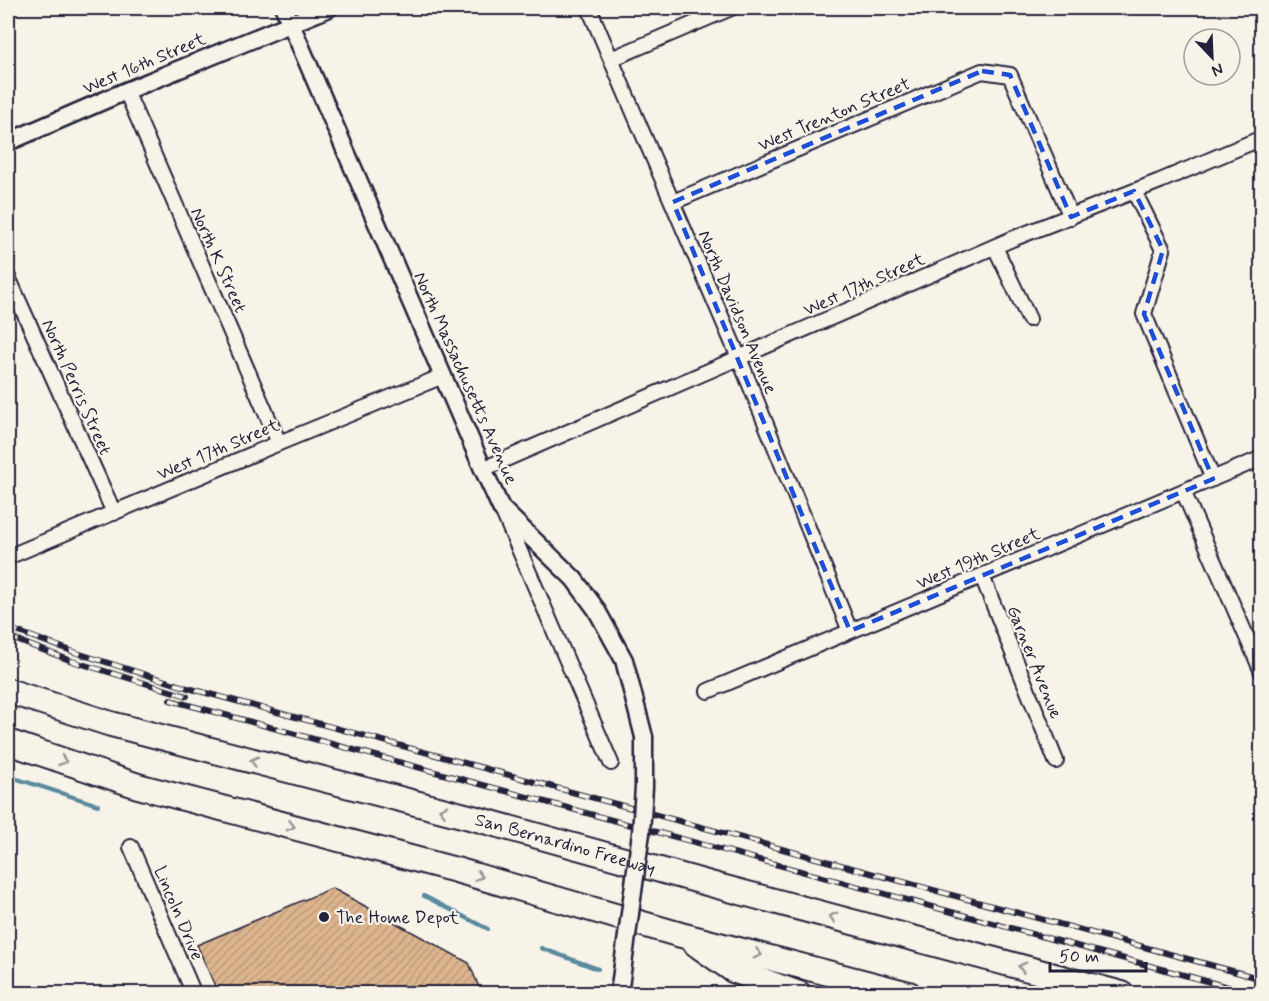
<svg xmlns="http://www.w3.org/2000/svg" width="1269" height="1001" font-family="Mynerve,sans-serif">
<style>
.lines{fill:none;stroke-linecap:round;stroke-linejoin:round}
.stream{stroke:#5a899d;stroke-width:4}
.building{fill:url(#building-hatch);stroke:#22223b;stroke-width:1.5}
.minor-casing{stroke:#22223b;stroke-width:18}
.tertiary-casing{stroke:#22223b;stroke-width:21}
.motorway-casing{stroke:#22223b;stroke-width:28}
.minor{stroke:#f7f3e8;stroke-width:14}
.tertiary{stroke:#f7f3e8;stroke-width:16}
.motorway{stroke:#f7f3e8;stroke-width:24}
.rail-casing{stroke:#22223b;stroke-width:6}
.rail{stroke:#f7f3e8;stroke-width:4;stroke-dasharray:11;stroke-linecap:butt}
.tertiary-bridge-casing{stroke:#22223b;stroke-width:21;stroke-linecap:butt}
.tertiary-bridge{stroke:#f7f3e8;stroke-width:16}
.oneway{stroke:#97959a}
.marked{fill:none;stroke:#1d4ed8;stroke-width:4.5;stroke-dasharray:12 8;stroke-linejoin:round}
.poi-dot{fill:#22223b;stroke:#f7f3e8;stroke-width:2}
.labels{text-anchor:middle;stroke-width:4.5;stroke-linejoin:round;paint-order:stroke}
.street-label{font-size:18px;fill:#22223b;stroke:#f7f3e8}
.poi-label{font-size:18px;fill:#22223b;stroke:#f7f3e8;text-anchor:start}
</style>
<defs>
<pattern id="building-hatch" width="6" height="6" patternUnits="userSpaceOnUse" patternTransform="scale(1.5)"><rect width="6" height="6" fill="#dcb48d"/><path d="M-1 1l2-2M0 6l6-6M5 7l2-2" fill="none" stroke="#bc9a7b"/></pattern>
</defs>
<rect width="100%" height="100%" fill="#f7f3e8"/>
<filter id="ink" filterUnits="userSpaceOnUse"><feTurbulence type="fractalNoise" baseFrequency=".0167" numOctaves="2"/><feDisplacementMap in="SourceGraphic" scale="12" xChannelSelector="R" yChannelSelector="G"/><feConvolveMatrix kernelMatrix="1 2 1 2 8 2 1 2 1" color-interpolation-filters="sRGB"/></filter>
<g filter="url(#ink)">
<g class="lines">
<path class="stream" d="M 8,776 L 98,805
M 424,896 L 488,929
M 541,948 L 598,969"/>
</g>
<path class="building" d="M 332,888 L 469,963 L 479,987 L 465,993 L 218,993 L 197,945 Z"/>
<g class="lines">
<g class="minor-casing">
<path id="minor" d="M 589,8 L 739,358 L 850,631
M 611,59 L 731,8
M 126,91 L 279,443
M 1134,191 L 1163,250 L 1144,314 L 1213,479
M 673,202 L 982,71 L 1010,75 L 1071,217
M 995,247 L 1029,319
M 8,277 L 114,513
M 483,469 L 1012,239 L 1160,181 L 1262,138
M 1183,491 L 1262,672
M 503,512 L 611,763
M 8,557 L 279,443 L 443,376
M 982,576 L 1056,761
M 708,691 L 1262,458
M 131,847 L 194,994"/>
</g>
<g class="tertiary-casing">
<path id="tertiary" d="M 284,8 L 483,469 L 501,508 L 574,579 L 596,609 L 624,660 L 644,737
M 8,142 L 126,91 L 329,8"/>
</g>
<g class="motorway-casing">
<g id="motorway">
<path id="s1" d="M 8,691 L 111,724 L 477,819 L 714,885 L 1122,994"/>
<path d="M 8,742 L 138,786 L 456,870 L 681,935 L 909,994"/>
<path d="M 696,944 L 733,970 L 799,994"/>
</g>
</g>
<use href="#minor" class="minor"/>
<use href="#tertiary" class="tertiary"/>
<use href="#motorway" class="motorway"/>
<g class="rail-casing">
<path id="rail" d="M 8,628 L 77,653 L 188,688 L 1262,979
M 8,637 L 72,661 L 187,696
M 170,700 L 1254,994"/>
</g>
<use href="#rail" class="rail"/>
<g class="tertiary-bridge-casing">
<path id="tertiary-bridge" d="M 619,994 L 641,833 L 644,787 L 644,737"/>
</g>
<use href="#tertiary-bridge" class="tertiary-bridge"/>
</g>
<defs><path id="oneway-chevron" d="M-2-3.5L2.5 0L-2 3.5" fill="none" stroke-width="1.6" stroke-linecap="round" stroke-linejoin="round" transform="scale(1.5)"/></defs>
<g class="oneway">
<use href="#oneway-chevron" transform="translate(63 761) rotate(19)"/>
<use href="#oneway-chevron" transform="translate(254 761) rotate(-165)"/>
<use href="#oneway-chevron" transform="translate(443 810) rotate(-166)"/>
<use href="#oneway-chevron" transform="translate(291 826) rotate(15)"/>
<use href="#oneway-chevron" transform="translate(479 876) rotate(16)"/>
<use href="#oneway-chevron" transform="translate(833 917) rotate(-165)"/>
<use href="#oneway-chevron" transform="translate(758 954) rotate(14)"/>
<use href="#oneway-chevron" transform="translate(1022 967) rotate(-165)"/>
</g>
</g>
<path class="marked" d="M 982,71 L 1010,75 L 1071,217 L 1134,191 L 1163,250 L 1144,314 L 1213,479 L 850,631 L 673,202 Z"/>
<circle class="poi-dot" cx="324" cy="917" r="6"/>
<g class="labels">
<g class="street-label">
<text transform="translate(144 63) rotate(-23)" y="6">West 16th Street</text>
<text transform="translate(834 114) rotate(-23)" y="6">West Trenton Street</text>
<text transform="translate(219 260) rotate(66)" y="6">North K Street</text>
<text transform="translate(864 284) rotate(-24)" y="6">West 17th Street</text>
<text transform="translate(738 312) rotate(67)" y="6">North Davidson Avenue</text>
<text transform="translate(466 378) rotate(66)" y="6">North Massachusetts Avenue</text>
<text transform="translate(77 387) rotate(66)" y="6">North Perris Street</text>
<text transform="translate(218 449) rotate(-23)" y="6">West 17th Street</text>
<text transform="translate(978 558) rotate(-23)" y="6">West 19th Street</text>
<text transform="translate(1035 662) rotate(68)" y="6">Garner Avenue</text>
<text dy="6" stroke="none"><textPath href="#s1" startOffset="578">San Bernardino Freeway</textPath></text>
<text transform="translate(179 913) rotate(67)" y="6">Lincoln Drive</text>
</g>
<g class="poi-label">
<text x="336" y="923">The Home Depot</text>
</g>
</g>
<rect width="1269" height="1001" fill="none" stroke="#f7f3e8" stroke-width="30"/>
<rect x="15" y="15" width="1239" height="971" fill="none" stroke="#22223b" stroke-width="2" filter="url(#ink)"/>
<g transform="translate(1212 57) rotate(157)"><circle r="28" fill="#f7f3e8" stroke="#a29fa3" stroke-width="1.5"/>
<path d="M0-4.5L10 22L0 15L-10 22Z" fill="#22223b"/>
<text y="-9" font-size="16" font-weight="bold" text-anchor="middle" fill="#22223b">N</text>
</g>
<path d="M1050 962v9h96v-9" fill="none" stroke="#22223b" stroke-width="3"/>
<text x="1059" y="962" font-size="18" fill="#22223b" stroke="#f7f3e8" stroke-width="4.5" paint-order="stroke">50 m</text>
</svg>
